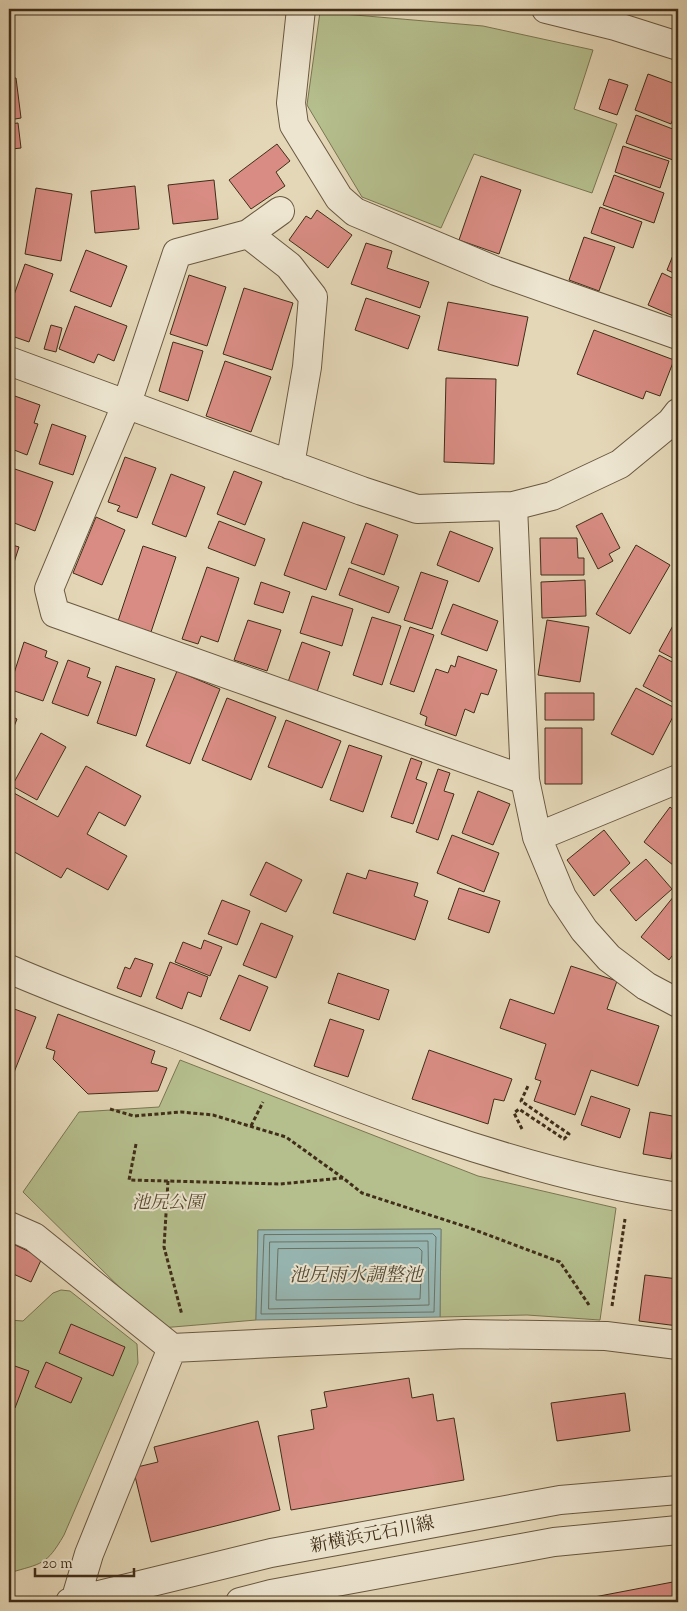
<svg xmlns="http://www.w3.org/2000/svg" width="687" height="1611" font-family="'Sorts Mill Goudy','Noto Serif JP',serif">
<style>
.green{fill:#b5be8d;stroke:#7a7652}
.water{fill:#97b8b5;stroke:#748176}
.lines{fill:none;stroke-linecap:round;stroke-linejoin:round}
.shore{stroke:#6c7366;stroke-width:1}
.building{fill:#d88c83;stroke:#402e18}
.minor-casing{stroke:#695840;stroke-width:30}
.path{stroke:#402e18;stroke-width:3;stroke-dasharray:4 2.5;stroke-linecap:butt}
.minor{stroke:#ede5d0;stroke-width:28}
.labels{text-anchor:middle;stroke-width:4;stroke-linejoin:round;paint-order:stroke}
.park-label{font-size:18px;font-style:italic;fill:#574b2f;stroke:#ede5d0}
.street-label{font-size:18px;fill:#402e18;stroke:#ede5d0}
.water-label{font-size:19px;font-style:italic;fill:#514a37;stroke:#ede5d0}
</style>
<rect width="100%" height="100%" fill="#e4d7b7"/>
<filter id="stains"><feTurbulence type="fractalNoise" baseFrequency=".004" numOctaves="4"/><feColorMatrix values="0 0 0 0 .2 0 0 0 0 .09 0 0 0 0 .02 0 0 0 .5 -.17"/></filter>
<radialGradient id="worn" r=".72"><stop offset=".6" stop-color="#630" stop-opacity="0"/><stop offset="1" stop-color="#630" stop-opacity=".3"/></radialGradient>
<path class="green" d="M 320,12 L 483,26 L 593,50 L 574,109 L 617,124 L 592,193 L 474,154 L 441,228 L 362,197 L 307,105 Z
M 180,1060 L 478,1176 L 616,1208 L 600,1320 L 527,1315 L 440,1317 L 441,1229 L 258,1230 L 256,1320 L 161,1328 L 23,1192 L 79,1112 L 159,1107 Z
M 61,1290 L 70,1291 L 137,1344 L 138,1363 L 64,1535 C 46,1566 42,1563 9,1573 L 9,1320 L 23,1321 L 53,1293 Z"/>
<path class="water" d="M 441,1229 L 440,1317 L 256,1320 L 258,1230 Z"/>
<g class="lines">
<path class="shore" d="M 433,1234 L 436,1237 L 434,1312 L 261,1314 L 264,1235 Z
M 270,1242 L 428,1241 L 429,1305 L 269,1309 Z
M 419,1248 L 422,1251 L 420,1299 L 276,1300 L 278,1249 Z"/>
</g>
<path class="building" d="M 648,74 L 678,85 L 678,105 L 671,124 L 635,110 Z
M 9,78 L 16,78 L 21,118 L 9,120 Z
M 609,79 L 628,85 L 617,115 L 599,109 Z
M 636,115 L 678,131 L 678,146 L 673,160 L 626,143 Z
M 18,123 L 21,148 L 12,149 L 13,154 L 9,155 L 9,124 Z
M 277,144 L 290,161 L 276,172 L 285,186 L 251,209 L 229,180 Z
M 623,146 L 669,161 L 660,188 L 615,172 Z
M 614,175 L 664,193 L 654,223 L 603,205 Z
M 481,176 L 521,190 L 499,254 L 459,240 Z
M 214,180 L 218,219 L 173,224 L 168,185 Z
M 135,186 L 139,229 L 95,233 L 91,191 Z
M 36,188 L 72,194 L 61,261 L 25,254 Z
M 600,207 L 642,222 L 633,248 L 591,233 Z
M 317,210 L 352,235 L 328,268 L 289,240 L 306,216 L 311,219 Z
M 584,237 L 615,247 L 599,291 L 569,280 Z
M 366,243 L 392,251 L 387,268 L 429,282 L 420,308 L 351,284 Z
M 678,243 L 678,275 L 667,270 Z
M 86,250 L 127,266 L 111,307 L 70,291 Z
M 25,264 L 53,274 L 29,342 L 9,335 L 9,309 Z
M 662,273 L 678,281 L 678,318 L 648,305 Z
M 189,275 L 226,287 L 207,346 L 170,334 Z
M 244,288 L 293,303 L 272,370 L 223,354 Z
M 366,298 L 420,316 L 408,349 L 355,330 Z
M 448,302 L 528,317 L 518,366 L 438,350 Z
M 75,306 L 127,326 L 114,361 L 98,354 L 94,363 L 59,349 Z
M 51,325 L 62,328 L 56,352 L 44,349 Z
M 594,330 L 674,360 L 660,396 L 646,391 L 643,399 L 577,374 Z
M 173,342 L 203,351 L 188,401 L 159,391 Z
M 225,361 L 271,377 L 251,432 L 206,416 Z
M 446,378 L 496,379 L 494,464 L 444,462 Z
M 12,395 L 40,405 L 34,423 L 38,424 L 27,455 L 9,448 L 9,405 Z
M 52,424 L 86,436 L 73,475 L 39,464 Z
M 125,457 L 156,468 L 137,518 L 117,511 L 120,506 L 108,502 Z
M 9,467 L 53,482 L 35,531 L 9,521 Z
M 234,471 L 262,482 L 245,525 L 217,514 Z
M 171,474 L 205,487 L 186,537 L 152,524 Z
M 602,513 L 620,548 L 609,554 L 613,561 L 598,569 L 576,526 Z
M 96,517 L 125,530 L 102,585 L 73,573 Z
M 219,521 L 265,539 L 255,566 L 208,548 Z
M 303,522 L 345,537 L 326,590 L 284,575 Z
M 366,523 L 398,535 L 384,575 L 351,563 Z
M 450,531 L 493,548 L 479,582 L 437,565 Z
M 540,538 L 577,538 L 578,558 L 584,558 L 584,575 L 541,575 Z
M 9,544 L 19,547 L 9,578 Z
M 636,545 L 670,565 L 630,634 L 596,614 Z
M 143,546 L 176,557 L 151,632 L 118,621 Z
M 207,567 L 239,578 L 218,642 L 201,636 L 198,644 L 182,639 Z
M 349,568 L 399,587 L 389,613 L 339,595 Z
M 421,572 L 448,581 L 432,629 L 404,620 Z
M 585,580 L 586,616 L 542,618 L 541,582 Z
M 261,582 L 290,592 L 283,613 L 254,604 Z
M 312,596 L 353,609 L 342,646 L 300,633 Z
M 453,604 L 498,621 L 487,651 L 441,634 Z
M 372,617 L 401,626 L 382,685 L 353,675 Z
M 248,620 L 281,630 L 267,671 L 234,660 Z
M 547,620 L 589,627 L 580,682 L 538,675 Z
M 676,620 L 678,622 L 678,661 L 659,651 Z
M 410,627 L 434,635 L 414,692 L 390,684 Z
M 24,642 L 47,651 L 45,657 L 58,662 L 43,701 L 9,689 Z
M 302,642 L 330,652 L 317,692 L 288,682 Z
M 659,655 L 678,665 L 678,705 L 643,686 Z
M 458,656 L 497,670 L 488,695 L 481,693 L 474,713 L 465,709 L 456,736 L 425,725 L 427,717 L 420,714 L 436,669 L 448,673 L 451,665 L 455,667 Z
M 68,660 L 90,668 L 87,677 L 101,682 L 88,716 L 52,703 Z
M 116,666 L 155,679 L 136,736 L 97,723 Z
M 177,671 L 220,689 L 190,764 L 146,746 Z
M 636,688 L 677,709 L 653,755 L 611,734 Z
M 545,693 L 594,693 L 594,720 L 545,720 Z
M 227,698 L 276,717 L 251,780 L 202,760 Z
M 9,715 L 17,719 L 9,739 Z
M 286,720 L 341,741 L 322,788 L 268,767 Z
M 545,728 L 582,728 L 582,784 L 545,784 Z
M 41,733 L 66,747 L 37,800 L 12,786 Z
M 349,745 L 382,756 L 363,812 L 330,800 Z
M 411,758 L 422,762 L 416,779 L 427,783 L 413,824 L 391,817 Z
M 86,766 L 141,796 L 125,826 L 99,812 L 87,834 L 127,856 L 108,890 L 67,868 L 61,878 L 9,849 L 9,799 L 12,792 L 58,817 Z
M 438,769 L 450,773 L 444,791 L 454,794 L 438,840 L 416,832 Z
M 478,791 L 510,804 L 493,845 L 462,833 Z
M 670,807 L 678,814 L 678,869 L 644,842 Z
M 604,830 L 630,863 L 594,896 L 567,860 Z
M 452,835 L 499,853 L 484,892 L 437,873 Z
M 646,859 L 672,889 L 636,921 L 610,890 Z
M 266,862 L 302,880 L 286,912 L 250,895 Z
M 369,870 L 418,883 L 414,896 L 428,901 L 415,940 L 333,913 L 347,873 L 366,879 Z
M 459,888 L 500,901 L 489,933 L 448,919 Z
M 674,896 L 678,899 L 678,948 L 669,960 L 641,937 Z
M 222,900 L 250,911 L 237,945 L 208,934 Z
M 261,923 L 293,936 L 276,978 L 243,965 Z
M 204,940 L 222,947 L 210,976 L 175,962 L 183,942 L 201,949 Z
M 135,958 L 153,964 L 141,997 L 117,988 L 125,967 L 130,969 Z
M 170,962 L 208,977 L 201,997 L 188,992 L 182,1009 L 156,998 Z
M 571,966 L 617,981 L 607,1009 L 659,1026 L 638,1086 L 591,1070 L 575,1115 L 534,1101 L 541,1081 L 535,1079 L 546,1044 L 500,1028 L 510,999 L 554,1014 Z
M 338,973 L 389,990 L 379,1020 L 328,1003 Z
M 239,975 L 268,987 L 250,1031 L 220,1019 Z
M 9,1007 L 36,1017 L 9,1085 Z
M 58,1014 L 155,1051 L 151,1063 L 167,1068 L 158,1091 L 88,1094 L 53,1059 L 55,1051 L 46,1048 Z
M 330,1019 L 364,1030 L 348,1077 L 314,1066 Z
M 429,1050 L 512,1079 L 504,1101 L 494,1099 L 488,1124 L 412,1099 Z
M 591,1096 L 630,1109 L 620,1138 L 581,1125 Z
M 650,1112 L 678,1117 L 671,1159 L 643,1154 Z
M 9,1242 L 42,1258 L 31,1282 L 9,1272 Z
M 645,1275 L 678,1279 L 678,1326 L 639,1321 Z
M 71,1324 L 125,1347 L 113,1376 L 59,1353 Z
M 46,1362 L 82,1378 L 71,1403 L 35,1387 Z
M 9,1364 L 29,1371 L 15,1408 L 9,1406 Z
M 409,1378 L 412,1398 L 433,1394 L 437,1421 L 454,1418 L 464,1480 L 291,1510 L 278,1436 L 314,1429 L 311,1410 L 327,1407 L 324,1392 Z
M 625,1393 L 630,1431 L 557,1441 L 551,1403 Z
M 258,1421 L 280,1510 L 151,1542 L 133,1468 L 158,1462 L 154,1447 Z
M 678,1581 L 678,1602 L 568,1602 Z"/>
<g class="lines">
<g class="minor-casing">
<path id="minor" d="M 301,9 L 291,103 L 294,125 L 339,198 L 355,212 L 496,271 L 678,335
M 546,9 L 615,26 L 678,46
M 280,211 L 248,234 L 177,253 L 127,403 L 49,589 L 55,613 L 525,780
M 248,234 L 289,266 L 313,297 L 307,367 L 290,465
M 9,361 L 362,491 L 417,509 L 513,506 L 552,496 L 620,464 L 671,422 L 678,413
M 513,506 L 525,780 L 537,837 L 562,897 L 584,930 L 609,958 L 646,986 L 678,1003
M 537,837 L 678,779
M 9,969 C 71,996 135,1018 198,1043 C 354,1107 511,1171 678,1197
M 9,1226 L 34,1237 L 172,1348 L 465,1334 L 606,1336 L 678,1345
M 75,1601 L 89,1554 L 172,1348
M 70,1602 L 271,1553 L 560,1500 L 678,1490
M 240,1602 L 271,1594 L 554,1542 L 678,1530"/>
</g>
<path class="path" d="M 110,1109 L 134,1116 L 181,1112 L 213,1115 L 286,1137 L 343,1178
M 251,1126 L 263,1102
M 522,1129 L 514,1113 L 519,1109 L 564,1139 L 569,1134 L 521,1101 L 528,1086
M 136,1144 L 129,1180 L 280,1184 L 343,1178 L 362,1193 L 467,1227 L 560,1262 L 589,1305
M 168,1181 L 164,1247 L 182,1315
M 612,1306 L 625,1219"/>
<use href="#minor" class="minor"/>
</g>
<g class="labels">
<g class="park-label">
<text x="168" y="1208">池尻公園</text>
</g>
<g class="street-label">
<text transform="translate(372 1534) rotate(-11)" y="6">新横浜元石川線</text>
</g>
<g class="water-label">
<text x="356" y="1281">池尻雨水調整池</text>
</g>
</g>
<rect width="687" height="1611" fill="none" stroke="#e4d7b7" stroke-width="30"/>
<rect x="10" y="10" width="667" height="1591" fill="none" stroke="#402e18" stroke-width="2.5"/>
<rect x="15" y="15" width="657" height="1581" fill="none" stroke="#402e18"/>
<path d="M35 1568v8h99v-8" fill="none" stroke="#402e18" stroke-width="2.5"/>
<text x="42" y="1568" font-size="15" fill="#402e18" stroke="#ede5d0" stroke-width="4" paint-order="stroke">20 m</text>
<rect width="100%" height="100%" filter="url(#stains)"/>
<rect width="100%" height="100%" fill="url(#worn)"/>
</svg>
